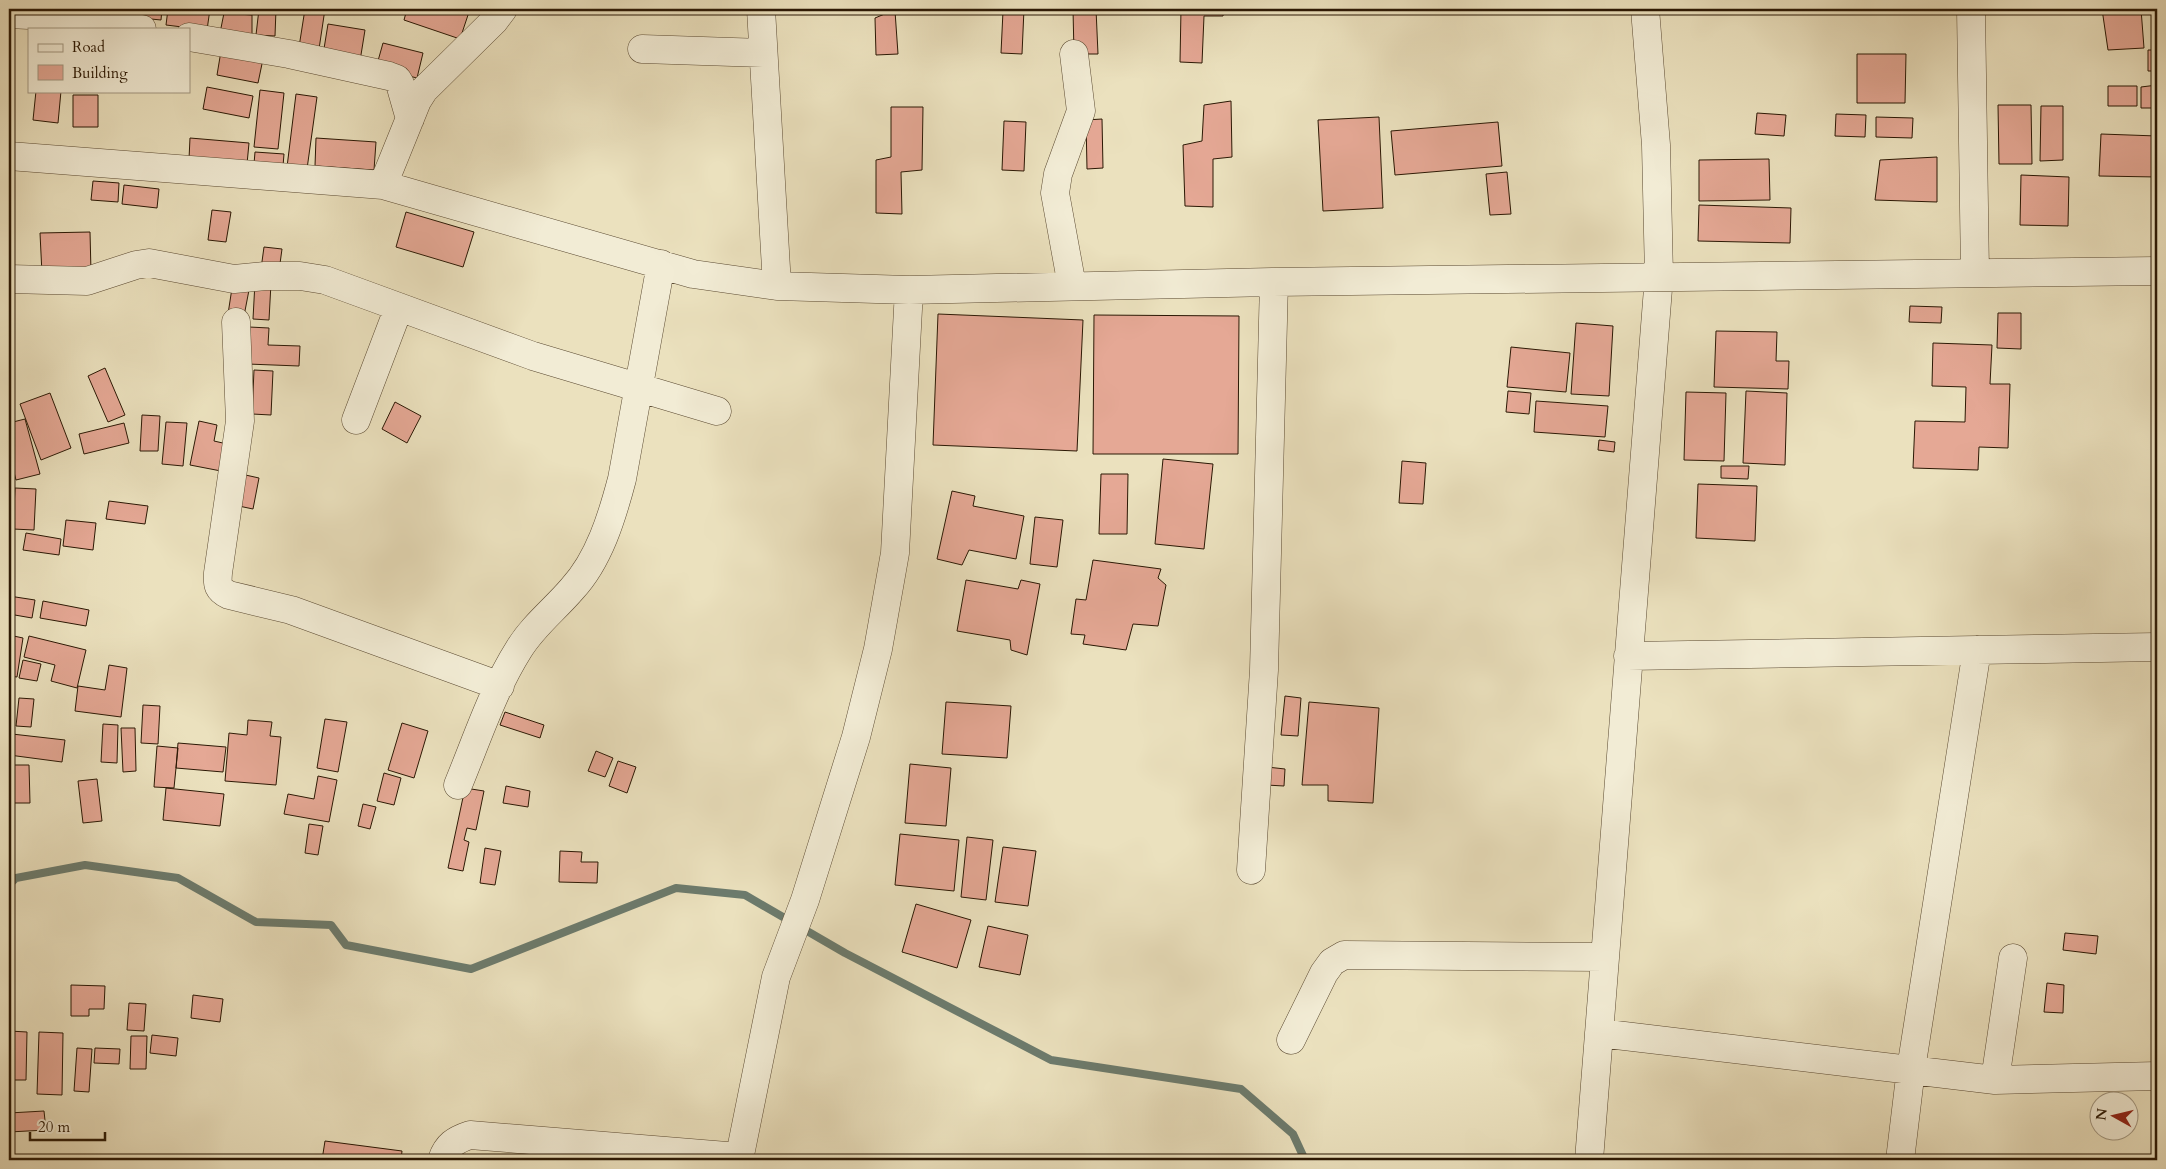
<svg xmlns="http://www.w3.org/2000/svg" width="2166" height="1169" font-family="Cardo,serif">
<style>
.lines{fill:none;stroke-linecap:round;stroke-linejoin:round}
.stream{stroke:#6c7b6d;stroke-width:8}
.building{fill:#e5a895;stroke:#2b1804}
.street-casing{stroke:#5b4a32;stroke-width:29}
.street{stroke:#f2ecd5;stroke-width:28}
</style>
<rect width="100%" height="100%" fill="#ebe1be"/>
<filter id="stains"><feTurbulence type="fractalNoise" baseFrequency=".004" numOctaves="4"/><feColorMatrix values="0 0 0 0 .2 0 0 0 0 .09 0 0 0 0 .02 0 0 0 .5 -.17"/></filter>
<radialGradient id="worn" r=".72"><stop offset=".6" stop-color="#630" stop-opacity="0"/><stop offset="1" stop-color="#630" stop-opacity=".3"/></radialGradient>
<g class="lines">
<path class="stream" d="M 9,885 L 16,878 L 85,865 L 178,878 L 256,922 L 331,925 L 346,945 L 471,969 L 676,888 L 745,895 L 845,953 L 1051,1060 L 1241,1089 L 1293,1134 L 1305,1160"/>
</g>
<path class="building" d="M 122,9 L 162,9 L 161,20 L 121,16 Z
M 168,9 L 210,9 L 207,30 L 166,25 Z
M 259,9 L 276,9 L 275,36 L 256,35 Z
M 305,9 L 325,9 L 319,49 L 299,47 Z
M 407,9 L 459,9 L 469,12 L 460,39 L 404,20 Z
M 887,9 L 910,9 L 895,11 L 898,54 L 876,55 L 875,18 L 887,13 Z
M 1014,9 L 1024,9 L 1022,54 L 1001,53 L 1003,11 Z
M 1073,9 L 1096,9 L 1098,54 L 1074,54 Z
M 1181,9 L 1224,9 L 1223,16 L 1204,16 L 1202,63 L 1180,62 Z
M 2102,9 L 2141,9 L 2144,48 L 2108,50 Z
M 224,13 L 252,15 L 252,39 L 220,33 Z
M 2154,19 L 2157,19 L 2157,71 L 2148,71 L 2148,50 L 2155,50 Z
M 328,24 L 365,30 L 360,61 L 323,55 Z
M 383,43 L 423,53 L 417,78 L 376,68 Z
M 221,51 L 263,59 L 258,83 L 217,75 Z
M 1857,54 L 1906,54 L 1905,103 L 1857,103 Z
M 2157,85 L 2157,108 L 2141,108 L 2141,87 Z
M 2108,86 L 2137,86 L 2137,106 L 2108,106 Z
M 207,87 L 253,96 L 249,118 L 203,109 Z
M 260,90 L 284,93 L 278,149 L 254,147 Z
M 36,91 L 61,91 L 58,123 L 33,120 Z
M 296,94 L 317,97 L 307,169 L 287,167 Z
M 73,95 L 98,95 L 98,127 L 73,127 Z
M 1231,101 L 1232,157 L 1213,159 L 1213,207 L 1185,206 L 1183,145 L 1202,141 L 1204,105 Z
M 1998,105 L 2031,105 L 2032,164 L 1999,164 Z
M 2041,106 L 2063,106 L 2063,160 L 2040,161 Z
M 891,107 L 923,107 L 922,170 L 901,172 L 902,214 L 876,213 L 876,160 L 891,157 Z
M 1757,113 L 1786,115 L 1784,136 L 1755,134 Z
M 1836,114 L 1866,115 L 1865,137 L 1835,136 Z
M 1379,117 L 1383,208 L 1323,211 L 1318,120 Z
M 1876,117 L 1913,118 L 1912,138 L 1876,137 Z
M 1102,119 L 1103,168 L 1087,169 L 1086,120 Z
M 1004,121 L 1026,122 L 1024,171 L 1002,170 Z
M 1498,122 L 1502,166 L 1395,175 L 1391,131 Z
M 2101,134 L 2157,136 L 2157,177 L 2099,176 Z
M 190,138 L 249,143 L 247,164 L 189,159 Z
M 316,138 L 376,142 L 374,170 L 315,166 Z
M 255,152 L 284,154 L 283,166 L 254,164 Z
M 1937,157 L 1937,202 L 1875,200 L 1880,160 Z
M 1769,159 L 1770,200 L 1699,201 L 1699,160 Z
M 1507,172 L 1511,214 L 1490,215 L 1486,174 Z
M 2021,175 L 2069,177 L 2068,226 L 2020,225 Z
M 93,181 L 119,183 L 118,202 L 91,200 Z
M 124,185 L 159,189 L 157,208 L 122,204 Z
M 1699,205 L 1791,208 L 1790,243 L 1698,241 Z
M 212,210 L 231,212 L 226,242 L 208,240 Z
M 406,212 L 474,232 L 463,267 L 396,247 Z
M 90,232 L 91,272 L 42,274 L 40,233 Z
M 264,247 L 282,249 L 279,271 L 261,269 Z
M 255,282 L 271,283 L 269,320 L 253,319 Z
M 232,288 L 249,290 L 244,316 L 228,314 Z
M 1910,306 L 1942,307 L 1941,323 L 1909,322 Z
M 1998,313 L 2021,313 L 2021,349 L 1997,348 Z
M 938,314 L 1083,320 L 1077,451 L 933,445 Z
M 1094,315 L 1239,316 L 1238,454 L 1093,454 Z
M 1576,323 L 1613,326 L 1609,396 L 1571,394 Z
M 249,327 L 269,328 L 268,345 L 300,346 L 299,366 L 247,364 Z
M 1716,331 L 1777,332 L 1776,361 L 1789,361 L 1788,389 L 1714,387 Z
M 1933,343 L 1992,345 L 1990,384 L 2010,384 L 2008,448 L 1979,447 L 1978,470 L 1913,468 L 1915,421 L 1965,422 L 1966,387 L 1932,386 Z
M 1511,347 L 1570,353 L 1566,392 L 1507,387 Z
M 105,368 L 125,415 L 108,422 L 88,376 Z
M 254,370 L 273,371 L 271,415 L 252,414 Z
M 1508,391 L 1531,393 L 1529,414 L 1506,412 Z
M 1746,391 L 1787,393 L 1785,465 L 1743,463 Z
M 1686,392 L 1726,393 L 1724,461 L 1684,460 Z
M 50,393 L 71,448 L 41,460 L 20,404 Z
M 1536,401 L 1608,406 L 1605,437 L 1534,432 Z
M 395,402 L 421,416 L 407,443 L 382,429 Z
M 142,415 L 160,416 L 158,451 L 140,451 Z
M 25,419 L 40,474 L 16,480 L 9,452 L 9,423 Z
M 199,421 L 217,425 L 214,441 L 227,444 L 221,471 L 190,465 Z
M 166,422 L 187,423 L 183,466 L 162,464 Z
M 124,423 L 129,443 L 84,454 L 79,434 Z
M 1599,440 L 1615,442 L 1614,452 L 1598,450 Z
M 1163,459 L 1213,464 L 1204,549 L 1155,544 Z
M 1402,461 L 1426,463 L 1423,504 L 1399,503 Z
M 1721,466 L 1749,466 L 1748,479 L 1721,478 Z
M 241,474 L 259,478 L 253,509 L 234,505 Z
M 1101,474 L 1128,474 L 1127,534 L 1099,534 Z
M 1698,484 L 1757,486 L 1755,541 L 1696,538 Z
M 15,488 L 36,489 L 34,530 L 13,529 Z
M 952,491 L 975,496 L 973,506 L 1024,516 L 1016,559 L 969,550 L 962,565 L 937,559 Z
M 109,501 L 148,506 L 145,524 L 106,519 Z
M 1035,517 L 1063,520 L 1057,567 L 1030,564 Z
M 66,520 L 96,523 L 93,550 L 63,546 Z
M 26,533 L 61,539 L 59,555 L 23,550 Z
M 1093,560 L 1161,569 L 1158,578 L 1166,585 L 1158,626 L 1133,624 L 1126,650 L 1083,644 L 1085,635 L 1071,634 L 1076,599 L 1086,600 Z
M 966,580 L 1018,589 L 1021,580 L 1040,584 L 1027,655 L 1011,650 L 1010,640 L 957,631 Z
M 9,596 L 35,600 L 32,618 L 9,614 Z
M 43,601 L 89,610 L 86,626 L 40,618 Z
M 9,635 L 23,638 L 17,677 L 9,676 Z
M 29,636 L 86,650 L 77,688 L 51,681 L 55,665 L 24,657 Z
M 23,660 L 41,664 L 37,681 L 19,678 Z
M 109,665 L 127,668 L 121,717 L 75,711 L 78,686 L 105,690 Z
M 9,690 L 14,690 L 12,719 L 9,719 Z
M 1285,696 L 1301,698 L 1298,736 L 1281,735 Z
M 19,698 L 34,699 L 31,727 L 16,726 Z
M 946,702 L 1011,706 L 1007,758 L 942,754 Z
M 1309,702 L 1379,708 L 1373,803 L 1328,801 L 1328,785 L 1302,785 Z
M 143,705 L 160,706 L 158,744 L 141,743 Z
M 505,712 L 544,725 L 540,738 L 500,725 Z
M 325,719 L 347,722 L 338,772 L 317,768 Z
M 248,720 L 272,722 L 270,736 L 281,737 L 276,785 L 225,781 L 229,733 L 247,735 Z
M 402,723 L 428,731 L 414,778 L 388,770 Z
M 103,724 L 118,725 L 117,763 L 101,762 Z
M 121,728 L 135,728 L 136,771 L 123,772 Z
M 12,734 L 65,740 L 62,762 L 9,755 Z
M 178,743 L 226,747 L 223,772 L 176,768 Z
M 157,746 L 178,748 L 174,788 L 154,787 Z
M 596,751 L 613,758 L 605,777 L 588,771 Z
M 618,761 L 636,767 L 627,793 L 609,786 Z
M 910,764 L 951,768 L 946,826 L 905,823 Z
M 11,765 L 29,765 L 30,803 L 11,803 Z
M 1267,767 L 1285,769 L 1284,786 L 1266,785 Z
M 384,773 L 401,778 L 394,805 L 377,801 Z
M 318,776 L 337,780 L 329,822 L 284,814 L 288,794 L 314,799 Z
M 97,779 L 102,821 L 83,823 L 78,781 Z
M 506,786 L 530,791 L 528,807 L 503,803 Z
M 166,788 L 224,794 L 220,826 L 163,820 Z
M 465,788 L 484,791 L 476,830 L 467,828 L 464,840 L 469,842 L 463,871 L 448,868 Z
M 363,804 L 376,807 L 370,829 L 358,826 Z
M 2157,818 L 2157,851 L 2154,851 Z
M 309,824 L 323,826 L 318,855 L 305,853 Z
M 900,834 L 959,840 L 954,891 L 895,885 Z
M 967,837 L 993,840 L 986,900 L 961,897 Z
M 1003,847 L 1036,851 L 1028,906 L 995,902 Z
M 485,848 L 501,851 L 495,885 L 480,883 Z
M 560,851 L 582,852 L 581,862 L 598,862 L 597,883 L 559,882 Z
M 916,904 L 971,920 L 957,968 L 902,952 Z
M 988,926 L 1028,935 L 1020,975 L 979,967 Z
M 2065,933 L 2098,936 L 2096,954 L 2063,950 Z
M 2047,983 L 2064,985 L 2063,1013 L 2044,1012 Z
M 71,985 L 105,986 L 104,1009 L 89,1009 L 89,1016 L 71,1016 Z
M 193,995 L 223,999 L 220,1022 L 191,1018 Z
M 129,1003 L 146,1004 L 144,1031 L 127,1030 Z
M 9,1031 L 27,1032 L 26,1080 L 9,1080 Z
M 39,1032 L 63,1033 L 62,1095 L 37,1094 Z
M 152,1035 L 178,1038 L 176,1056 L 150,1053 Z
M 131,1036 L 147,1036 L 146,1069 L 130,1069 Z
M 77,1048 L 92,1049 L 89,1092 L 74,1091 Z
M 95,1048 L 120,1049 L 119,1064 L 94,1063 Z
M 44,1111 L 46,1130 L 9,1132 L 9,1113 Z
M 325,1141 L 402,1151 L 401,1160 L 322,1160 Z"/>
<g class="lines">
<g class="street-casing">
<path id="street" d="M 761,9 L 777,286
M 1971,9 L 1975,273
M 9,14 L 49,16 L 142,29
M 189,37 L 289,54 L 389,76 L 397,79 L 400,84 L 410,119
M 642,49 L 763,53
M 9,156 L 383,185 L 693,274 L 777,286 L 909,290 L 1274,282 L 2157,271
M 383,185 L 417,101 L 424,90 L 494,21 L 503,9
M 9,279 L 87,281 L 136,265 L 149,263 L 234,279 L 265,276 L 300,276 L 325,280 L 533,356 L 717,411
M 1072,286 L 1055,193 L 1058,174 L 1081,111 L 1074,54
M 236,322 L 240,421 L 218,573 C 217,585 218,590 229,595 L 291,610 L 500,686
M 356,420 L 399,307
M 1628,656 L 2157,647
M 458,785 C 477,739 493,690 519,649 C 533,626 555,609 572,589 C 599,560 612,517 622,479 L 661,264
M 1251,870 L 1264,670 L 1274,282
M 1599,1033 L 1995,1080 L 2157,1076
M 1291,1040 L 1324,973 L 1332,962 L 1344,955 L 1605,957
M 1995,1080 L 2013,958
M 442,1160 C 447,1145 455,1140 470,1135 L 739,1157
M 739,1160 L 776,977 L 805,900 L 856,737 L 878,649 L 895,553 L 909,290
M 1589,1160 L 1659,276 L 1656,145 L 1645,9
M 1900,1160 L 1911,1069 L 1977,650"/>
</g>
<use href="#street" class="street"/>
</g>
<rect width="2166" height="1169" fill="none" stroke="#ebe1be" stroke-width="30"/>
<rect x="10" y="10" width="2146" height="1149" fill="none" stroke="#2b1804" stroke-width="2.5"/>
<rect x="15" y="15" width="2136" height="1139" fill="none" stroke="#2b1804"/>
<rect x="28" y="28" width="162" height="65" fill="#f2ecd5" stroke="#a29781"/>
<rect x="38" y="44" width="25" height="8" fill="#f2ecd5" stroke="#a29781"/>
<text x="72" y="52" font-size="15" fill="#2b1804">Road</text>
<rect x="38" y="65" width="25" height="15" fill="#e5a895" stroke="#a29781"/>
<text x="72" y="78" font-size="15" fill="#2b1804">Building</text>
<g transform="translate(2114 1116) rotate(278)"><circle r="24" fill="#f2ecd5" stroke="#a29781"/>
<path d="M0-4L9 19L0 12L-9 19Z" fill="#8f2418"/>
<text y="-8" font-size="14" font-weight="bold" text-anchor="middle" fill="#2b1804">N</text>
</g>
<path d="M30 1132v8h75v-8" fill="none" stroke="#2b1804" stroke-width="2.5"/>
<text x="38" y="1132" font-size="15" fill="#2b1804" stroke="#f2ecd5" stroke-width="4" paint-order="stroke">20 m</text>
<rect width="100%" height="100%" filter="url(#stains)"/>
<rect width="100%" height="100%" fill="url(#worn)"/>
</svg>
